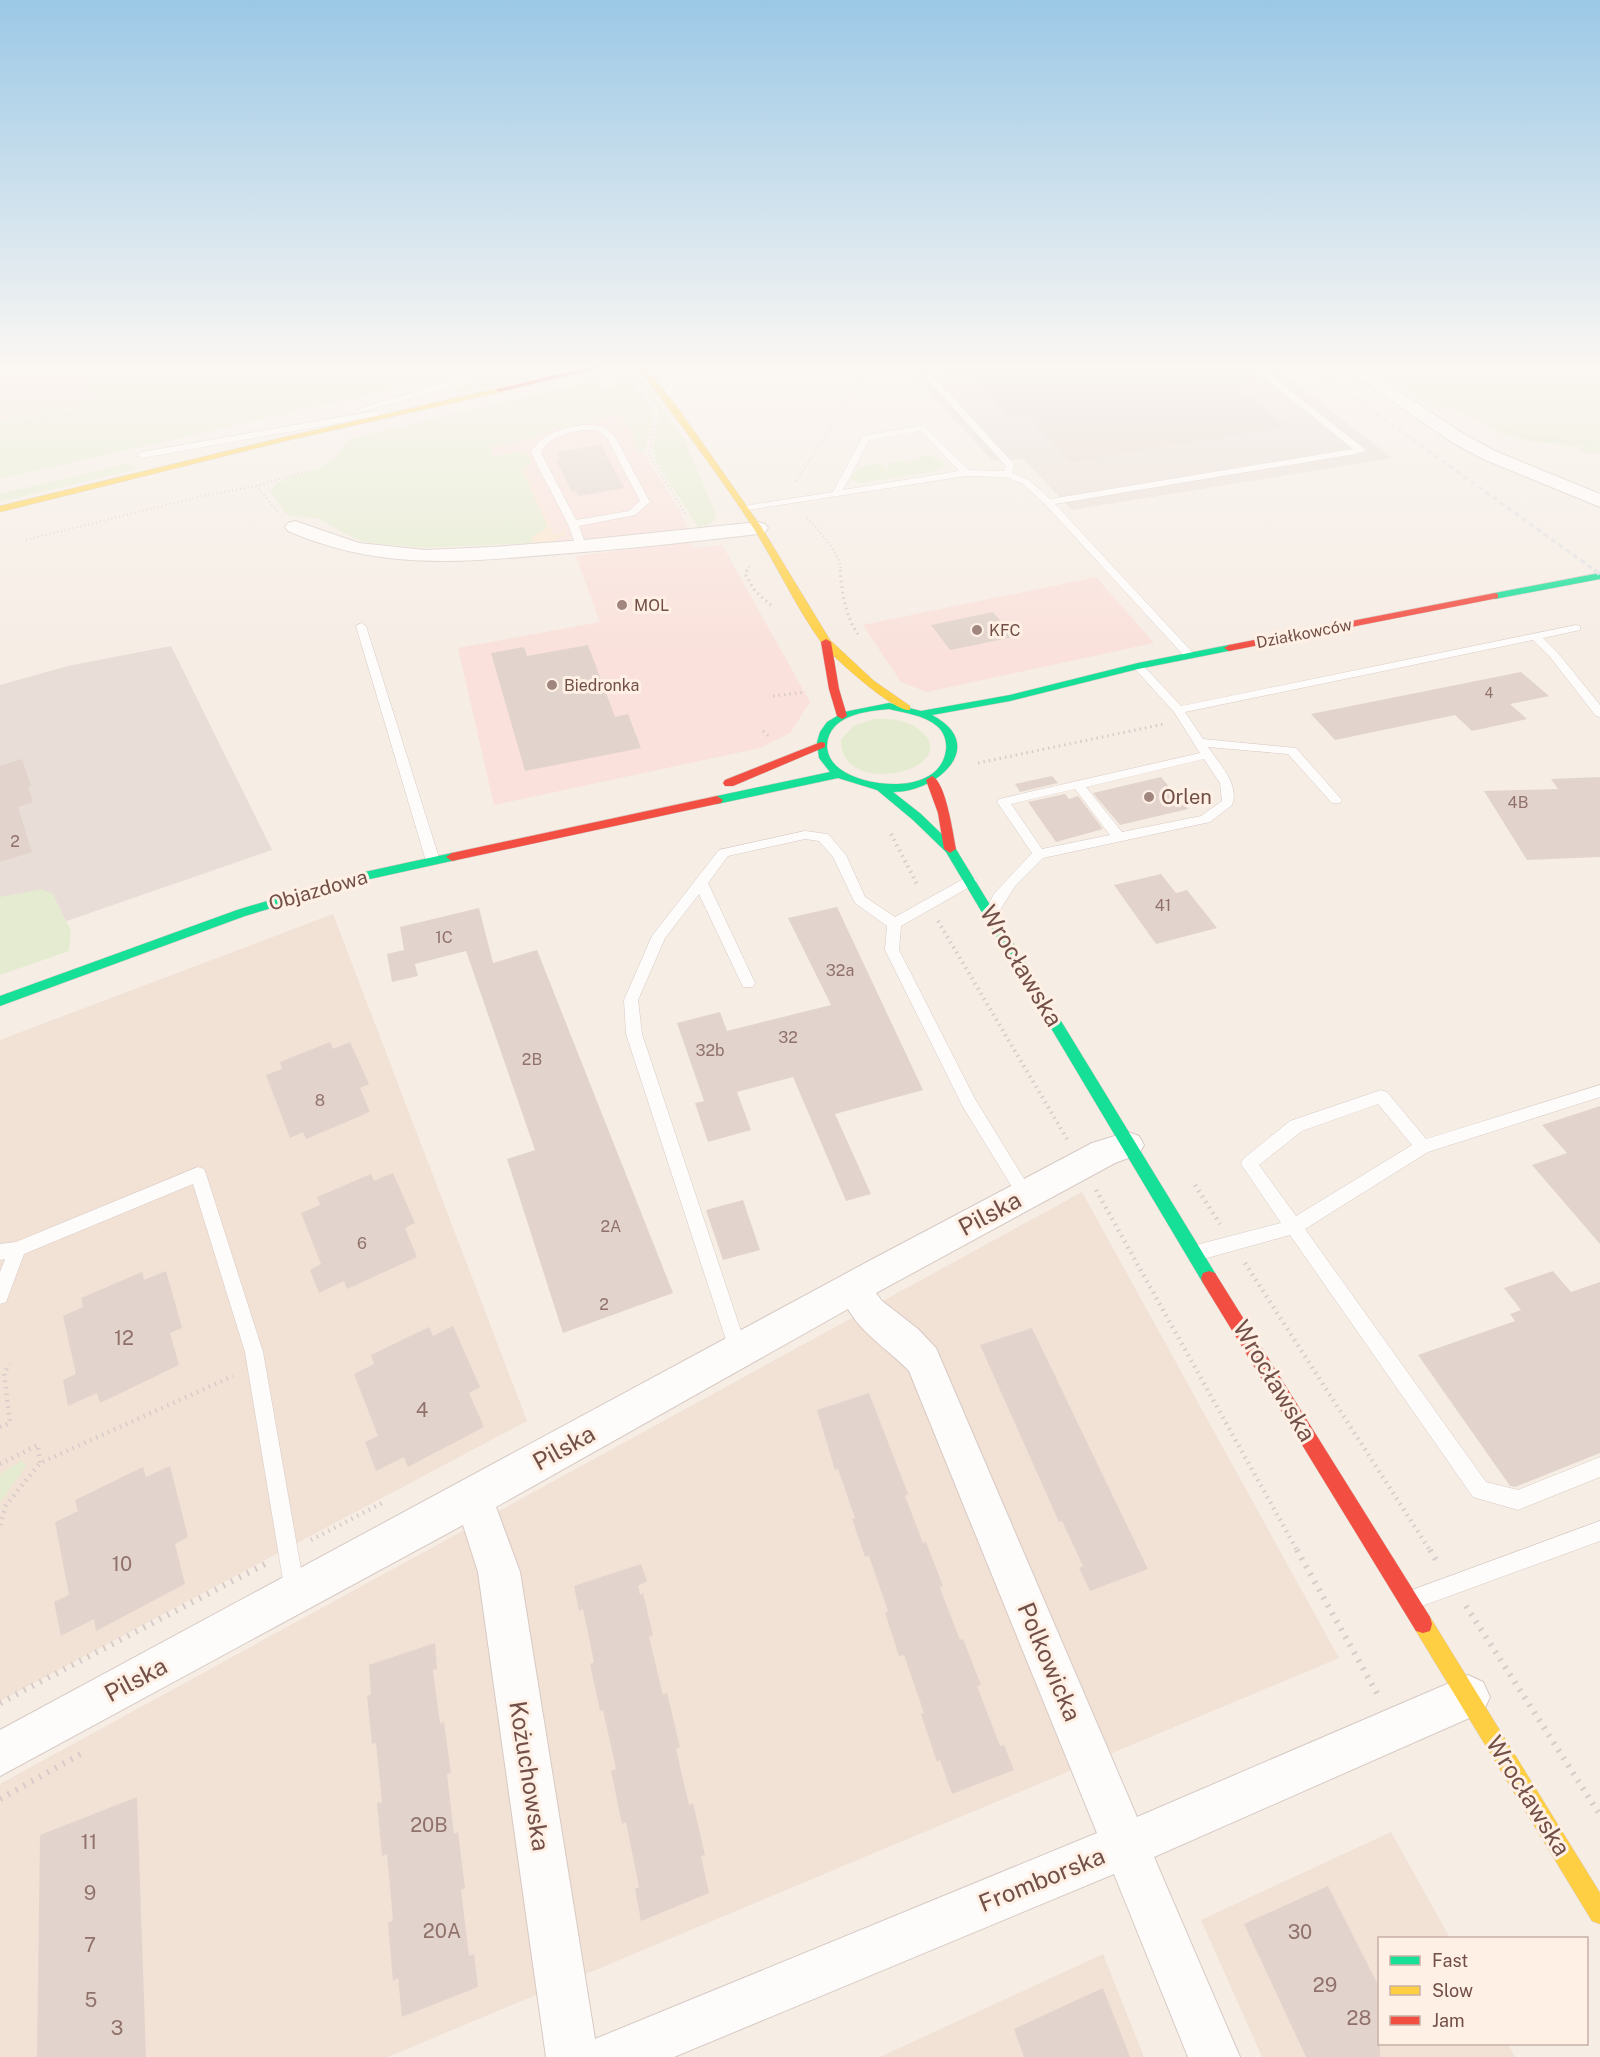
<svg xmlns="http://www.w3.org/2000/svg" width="1600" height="2057" font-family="'Public Sans',sans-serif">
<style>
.residential{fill:#f2e1d5}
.commercial{fill:#fae1db}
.industrial{fill:#e8ddd7}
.green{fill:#e5ebd0}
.sand{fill:#f9e6cd}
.building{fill:#e2d4cd}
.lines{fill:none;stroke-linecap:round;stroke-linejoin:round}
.lane-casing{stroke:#d7cac4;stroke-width:1}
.street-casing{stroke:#d7cac4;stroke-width:2}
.fast-casing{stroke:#d6c8c2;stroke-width:1}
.slow-casing{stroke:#d6c8c2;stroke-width:1}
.jam-casing{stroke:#d6c8c2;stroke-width:1}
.path-far4{stroke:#d7ccc9;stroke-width:2;stroke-dasharray:1 3;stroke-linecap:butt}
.path-far3{stroke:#d7ccc9;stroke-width:3;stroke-dasharray:1.5 4;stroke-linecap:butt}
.path-far2{stroke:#d7ccc9;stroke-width:4;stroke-dasharray:1.5 4.5;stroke-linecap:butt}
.path-far1{stroke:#d7ccc9;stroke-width:4.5;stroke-dasharray:1.5 5;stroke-linecap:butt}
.path{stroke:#d7ccc9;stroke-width:6;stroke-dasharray:2 7;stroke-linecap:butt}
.lane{fill:#fefcfb;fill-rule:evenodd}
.street{fill:#fefcfb;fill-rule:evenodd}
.fast{fill:#16e098;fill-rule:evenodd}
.slow{fill:#ffcf43;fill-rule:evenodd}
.jam{fill:#f24e42;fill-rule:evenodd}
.rail-far1{stroke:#e2e0e2;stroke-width:3;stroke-dasharray:5 4;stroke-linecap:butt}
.rail{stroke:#e2e0e2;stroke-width:4;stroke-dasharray:7 4.5;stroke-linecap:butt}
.poi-dot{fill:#a0867e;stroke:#fff0e5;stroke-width:2}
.labels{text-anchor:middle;stroke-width:6;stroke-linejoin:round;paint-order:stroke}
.far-number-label{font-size:14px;fill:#90726b}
.far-poi-label{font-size:16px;fill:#724f47;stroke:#fff0e5;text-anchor:start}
.far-street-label{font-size:16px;fill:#724f47;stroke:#fff0e5}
.number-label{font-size:16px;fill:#90726b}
.poi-label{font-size:20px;fill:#724f47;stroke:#fff0e5;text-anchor:start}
.street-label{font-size:20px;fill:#724f47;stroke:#fff0e5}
.near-number-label{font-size:20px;fill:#90726b}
.near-street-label{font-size:24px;fill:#724f47;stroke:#fff0e5}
</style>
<rect width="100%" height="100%" fill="#f6ede5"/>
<path class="residential" d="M 0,366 L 155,366 L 156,367 L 86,380 L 95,400 L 0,421 Z
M 333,914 L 527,1421 L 0,1701 L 0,1040 Z
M 1082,1192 L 1339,1658 L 388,2057 L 0,2057 L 0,1784 Z
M 1391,1832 L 1450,1938 L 1380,1938 L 1380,2044 L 1508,2044 L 1515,2057 L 1262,2057 L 1201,1920 Z
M 1103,1954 L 1144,2057 L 880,2057 Z"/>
<path class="commercial" d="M 621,414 L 681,513 L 688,531 L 533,543 L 488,443 Z
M 689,542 L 694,548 L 722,545 L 810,702 L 790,733 L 760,748 L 494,805 L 458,648 L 600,622 L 576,556 Z
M 1096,577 L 1154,643 L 927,692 L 901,682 L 863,625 Z"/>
<path class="industrial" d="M 905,366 L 1273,366 L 1392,458 L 1072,510 L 1023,459 L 993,461 Z
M 171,646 L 272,850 L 0,944 L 0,685 L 68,666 Z"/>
<path class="green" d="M 155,366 L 494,366 L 0,479 L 0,421 L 95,400 L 86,380 Z
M 549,366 L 583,366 L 458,394 L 453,388 Z
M 1368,366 L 1600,366 L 1600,454 L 1583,453 L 1579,447 L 1527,441 L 1496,432 L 1468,414 L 1428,404 Z
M 635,370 L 684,439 L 716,514 C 715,523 706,526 699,529 L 655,459 L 653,449 L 659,411 L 632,371 Z
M 628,375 L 654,411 L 646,449 L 640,453 L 633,442 L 635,438 L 621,414 L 596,420 L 598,423 L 555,428 L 531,439 L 490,447 L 502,474 L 495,456 C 508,453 524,447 533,461 L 522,470 L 548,527 L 531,538 L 533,543 L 424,548 L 369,543 L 355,539 L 317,518 L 292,516 L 285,513 L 271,492 C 277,474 308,475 322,467 C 333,461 342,448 350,439 L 591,381 L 608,389 L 626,380 Z
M 929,456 L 942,461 L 943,467 L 937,471 L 860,483 L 850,479 C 857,466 868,465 881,463 L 887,470 L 890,470 L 887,464 L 903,461 L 911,467 L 907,461 L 915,460 L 913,458 Z
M 131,463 L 136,469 L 0,502 L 0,494 Z
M 874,719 C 891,718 909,720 922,732 C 963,770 840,800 841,740 L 853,726 Z
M 42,889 L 53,894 L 71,931 L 69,951 L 0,975 L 0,897 Z
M 21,1461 L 27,1465 L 0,1502 L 0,1474 Z"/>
<path class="sand" d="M 516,451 L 530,454 L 534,461 L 523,470 L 528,471 L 525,474 L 530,476 L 527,478 L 532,480 L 529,483 L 534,484 L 531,487 L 536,489 L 533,492 L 538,493 L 535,496 L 540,498 L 537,501 L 542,502 L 539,505 L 544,507 L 541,510 L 546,511 L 543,514 L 549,516 L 545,519 L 550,521 L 547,524 L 553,525 L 549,528 L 555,530 L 551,533 L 557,535 L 565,529 L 565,535 L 552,542 L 533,543 L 531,538 L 548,527 L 522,469 L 532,461 C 524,447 508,454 495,455 Z"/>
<path class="building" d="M 960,366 L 1248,366 L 1265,381 L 1235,386 L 1288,427 L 1072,462 L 1027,417 L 1011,419 Z
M 601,445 L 624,488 L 578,496 L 576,491 L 572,492 L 556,459 L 560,459 L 557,452 Z
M 993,612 L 1014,637 L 950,650 L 931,625 Z
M 588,645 L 615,717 L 628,714 L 641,748 L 525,771 L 491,653 L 524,647 L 527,656 Z
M 1521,672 L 1549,696 L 1510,704 L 1527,719 L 1472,731 L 1455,715 L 1335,740 L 1311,714 Z
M 22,759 L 31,786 L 28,787 L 33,802 L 18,807 L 32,852 L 0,862 L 0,766 Z
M 1052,776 L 1058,783 L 1020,792 L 1015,784 Z
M 1161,777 L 1188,809 L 1120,825 L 1093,793 Z
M 1600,777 L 1600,857 L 1527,860 L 1484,791 L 1558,789 L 1551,779 Z
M 1065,794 L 1069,799 L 1078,796 L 1103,829 L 1056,842 L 1028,802 Z
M 1161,874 L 1176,893 L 1187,890 L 1217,928 L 1156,944 L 1114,885 Z
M 837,907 L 923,1090 L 835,1114 L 871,1194 L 846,1201 L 793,1077 L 737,1092 L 751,1130 L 708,1142 L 695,1103 L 704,1101 L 677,1023 L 720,1012 L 727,1031 L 831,1005 L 788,918 Z
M 479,908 L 493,963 L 537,950 L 673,1293 L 563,1333 L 507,1159 L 535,1150 L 466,951 L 415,964 L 418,976 L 392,982 L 387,954 L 404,950 L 400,927 Z
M 330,1042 L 333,1049 L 350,1042 L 369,1084 L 360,1088 L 370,1112 L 306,1139 L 303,1132 L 290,1138 L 266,1075 L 282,1069 L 280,1062 Z
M 1600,1106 L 1600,1244 L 1532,1165 L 1567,1153 L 1542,1125 Z
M 393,1173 L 415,1223 L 405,1228 L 417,1257 L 347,1289 L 344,1281 L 319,1293 L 310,1270 L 321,1264 L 301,1213 L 320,1205 L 317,1197 L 371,1174 L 374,1181 Z
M 743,1200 L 760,1250 L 723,1260 L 706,1210 Z
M 166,1271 L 182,1328 L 170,1333 L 179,1365 L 100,1403 L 97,1393 L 68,1406 L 63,1380 L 76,1374 L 63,1316 L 83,1307 L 81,1298 L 142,1272 L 144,1280 Z
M 1553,1271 L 1571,1292 L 1600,1282 L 1600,1453 L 1515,1487 L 1510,1486 L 1418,1355 L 1515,1321 L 1510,1314 L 1521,1310 L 1504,1288 Z
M 453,1326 L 480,1387 L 469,1393 L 484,1427 L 408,1467 L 404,1457 L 376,1471 L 365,1442 L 378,1436 L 354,1374 L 374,1364 L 371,1355 L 429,1327 L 433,1336 Z
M 1032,1328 L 1148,1569 L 1090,1591 L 1079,1568 L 1083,1566 L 1062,1521 L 1059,1522 L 980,1345 Z
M 869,1393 L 908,1494 L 905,1496 L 923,1543 L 926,1542 L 943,1586 L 940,1588 L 960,1640 L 963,1639 L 981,1685 L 977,1686 L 1000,1746 L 1004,1745 L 1014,1770 L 952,1794 L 940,1760 L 937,1762 L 921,1714 L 924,1713 L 904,1655 L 899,1656 L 885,1613 L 888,1611 L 869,1556 L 865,1557 L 852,1519 L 855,1518 L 838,1469 L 835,1470 L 817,1410 Z
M 170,1466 L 188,1537 L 175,1544 L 185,1584 L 96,1631 L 94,1619 L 61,1636 L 54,1602 L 69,1595 L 55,1522 L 78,1511 L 75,1500 L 143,1467 L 146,1477 Z
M 641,1564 L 647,1581 L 638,1586 L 640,1595 L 643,1593 L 653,1635 L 649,1637 L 663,1695 L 667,1693 L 680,1747 L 676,1749 L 689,1805 L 693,1803 L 705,1855 L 701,1856 L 709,1893 L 641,1921 L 635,1889 L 639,1887 L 626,1822 L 622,1824 L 611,1771 L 616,1769 L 603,1710 L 600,1711 L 590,1664 L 594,1662 L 583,1609 L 579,1611 L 574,1586 Z
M 435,1643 L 437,1669 L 433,1670 L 440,1724 L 444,1722 L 451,1773 L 447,1774 L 454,1834 L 458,1832 L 465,1888 L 461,1890 L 469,1956 L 474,1954 L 478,1987 L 402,2017 L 398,1978 L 393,1981 L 388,1923 L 393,1920 L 387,1854 L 382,1856 L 377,1803 L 382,1802 L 376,1743 L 372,1744 L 367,1696 L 371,1694 L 369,1665 Z
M 137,1797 L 146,2057 L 37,2057 L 40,1835 Z
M 1328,1886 L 1380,1989 L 1380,2057 L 1306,2057 L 1244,1924 Z
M 1103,1988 L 1130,2057 L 1024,2057 L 1014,2029 Z"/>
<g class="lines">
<g class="lane-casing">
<path id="lane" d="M 674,366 L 682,366 L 670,398 L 663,400 Z
M 931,366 L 939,366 L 934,377 L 1014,464 L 1012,473 L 1029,480 L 1050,499 L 1353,449 L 1250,366 L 1259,366 L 1366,450 L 1361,453 L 1055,504 L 1194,654 L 1194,658 L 1186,658 L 1045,504 L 1023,484 L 1006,477 L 966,476 L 741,511 L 739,509 L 744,506 L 833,492 L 863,436 L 923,425 L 969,470 L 1004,471 L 1006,466 L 927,379 ZM 921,431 L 959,471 L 843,490 L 869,440 Z
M 450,381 L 454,384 L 453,386 L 362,412 L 358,409 Z
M 375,411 L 379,414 L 378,416 L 142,458 L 137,455 L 142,452 Z
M 583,425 L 602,426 L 614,435 L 650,502 L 635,515 L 579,526 L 586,546 L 581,549 L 576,546 L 568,524 L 531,453 C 541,433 563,428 583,425 ZM 583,430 L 597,430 L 607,438 L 640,501 L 629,511 L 576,520 L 541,453 C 548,437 567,433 583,430 Z
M 361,623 L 366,626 L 440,861 L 438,864 L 428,864 L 426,861 L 356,626 Z
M 1576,625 L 1580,626 L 1580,630 L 1543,638 L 1558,653 L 1600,705 L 1600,717 L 1596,716 L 1550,657 L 1533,640 L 1185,712 L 1203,739 L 1296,748 L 1342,800 L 1340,803 L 1332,803 L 1288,754 L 1208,747 C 1219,763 1240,785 1232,805 L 1210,822 L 1043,858 L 1015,886 L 995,918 L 985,918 L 983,915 L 994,894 L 1032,853 L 997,802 L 999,799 L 1200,753 L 1174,712 L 1134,668 L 1134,664 L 1142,664 L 1181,706 ZM 1204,759 L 1220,783 L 1222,801 L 1201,816 L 1122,832 L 1086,787 ZM 1075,789 L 1110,835 L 1042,849 L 1011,804 Z
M 805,831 L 828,834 L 846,855 L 865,897 L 895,917 L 965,878 L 975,878 L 977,881 L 975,884 L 901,926 L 899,950 L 975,1099 L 1034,1195 L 1032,1200 L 1026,1202 L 1020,1200 L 963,1107 L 885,950 L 887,926 L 855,903 L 833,857 L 819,841 L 805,839 L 728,856 L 708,883 L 755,983 L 753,987 L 743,987 L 699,894 L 665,938 L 638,1000 L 642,1034 L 748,1352 L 745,1358 L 739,1361 L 733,1358 L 730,1352 L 626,1034 L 624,1000 L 652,936 L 719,850 Z
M 1600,1085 L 1600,1097 L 1428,1152 L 1305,1229 L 1486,1482 L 1518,1490 L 1600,1457 L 1600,1477 L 1518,1510 L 1473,1497 L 1290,1235 L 1196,1261 L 1190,1258 L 1187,1253 L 1190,1248 L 1196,1245 L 1281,1223 L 1241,1164 L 1243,1159 L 1290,1121 L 1381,1090 L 1387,1092 L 1426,1139 ZM 1378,1104 L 1412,1145 L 1296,1216 L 1259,1165 L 1302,1131 Z
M 198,1167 L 204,1169 L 206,1174 L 263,1352 L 305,1592 L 302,1599 L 295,1602 L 288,1599 L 285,1592 L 245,1352 L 193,1184 L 24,1254 L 6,1302 L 0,1304 L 0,1272 L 5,1259 L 0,1260 L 0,1244 L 16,1242 Z
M 1600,1521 L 1600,1541 L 1411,1610 L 1404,1607 L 1401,1600 L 1404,1593 Z"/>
</g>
<g class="street-casing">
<path id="street" d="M 1342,366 L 1361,366 L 1462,433 L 1495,451 L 1600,494 L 1600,507 L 1483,459 L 1450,441 Z
M 295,521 L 359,543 L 425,550 L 492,547 L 584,540 L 758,522 L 765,524 L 768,528 L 765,532 L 758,534 C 691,542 625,549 558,554 C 460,562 381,571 288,531 L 285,527 L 288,523 Z
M 1128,1132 L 1139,1136 L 1144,1145 L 1139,1154 L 1115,1163 L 876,1293 L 882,1301 L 918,1329 L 936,1348 L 1137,1817 L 1468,1675 L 1483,1682 L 1490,1697 L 1483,1712 L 1154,1857 L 1240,2057 L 1188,2057 L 1114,1874 L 674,2057 L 546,2057 L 478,1572 L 463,1525 L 0,1776 L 0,1730 L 869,1261 L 1092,1143 ZM 848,1309 C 862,1334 889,1350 909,1371 L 1097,1833 L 595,2039 L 520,1572 L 496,1507 Z"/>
</g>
<g class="fast-casing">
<path id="fast" d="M 1600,573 L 1600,579 L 1495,599 L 1490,596 L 1495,593 Z
M 1229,645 L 1233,646 L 1233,650 L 1138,669 L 1010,701 L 932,715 C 989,745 938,792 893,792 L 921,814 L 954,846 L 1215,1273 L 1217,1278 L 1215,1283 L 1209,1285 L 1203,1283 L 946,852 L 913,820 L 877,790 L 838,778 L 717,804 L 711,800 L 717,796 L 830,772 L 819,758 L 817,742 L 820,732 L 827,722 L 844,712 L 889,703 L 921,711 L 1010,695 L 1138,663 ZM 889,709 C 905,713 924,715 937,726 C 944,732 947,741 946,750 C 940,795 867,789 840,769 C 832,763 827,755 827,745 C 829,715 866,711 889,709 Z
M 452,853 L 458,857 L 456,860 L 361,881 L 245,916 L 0,1006 L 0,996 L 237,910 L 360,873 Z"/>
</g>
<g class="slow-casing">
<path id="slow" d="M 637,366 L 645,366 L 681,412 L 762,528 L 830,640 L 874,681 L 910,706 L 910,710 C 895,713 831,656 821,642 C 796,607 777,566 754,529 C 718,473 677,420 637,366 Z
M 499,388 L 502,388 L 502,392 L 285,441 L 0,512 L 0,506 L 285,437 Z
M 1423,1615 L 1430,1617 L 1600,1893 L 1600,1924 L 1592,1921 L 1416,1631 L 1414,1624 L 1416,1617 Z"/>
</g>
<g class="jam-casing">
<path id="jam" d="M 593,366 L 607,366 L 499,392 L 495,390 Z
M 1495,593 L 1498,594 L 1498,598 L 1229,651 L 1224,648 L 1229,645 Z
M 826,639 L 831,642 L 839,689 L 847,716 L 842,719 L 837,716 L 829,689 L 821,642 Z
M 821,742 L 825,743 L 825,747 L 733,786 L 725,786 L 723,783 L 725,780 Z
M 932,776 C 946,782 953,834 956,849 L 950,853 L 944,849 L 938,813 L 926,780 Z
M 717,796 L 723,800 L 721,803 L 452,861 L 446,857 L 452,853 Z
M 1209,1271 L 1215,1273 L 1430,1617 L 1432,1624 L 1430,1631 L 1423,1633 L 1416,1631 L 1203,1283 L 1201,1278 L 1203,1273 Z"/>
</g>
<path class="path-far4" d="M 1506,366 L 1503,403 L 1495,414 L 1500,428 L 1533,439 L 1600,444
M 655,423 L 649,454 L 686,515
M 0,428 C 42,420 84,412 127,405 C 179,397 304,396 342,366
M 796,481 L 872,366
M 256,486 L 279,513
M 807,518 C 820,533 839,550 841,571
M 26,540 L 202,496 L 256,486 L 310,470
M 747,571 L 750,565"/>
<path class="path-far3" d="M 747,570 L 745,574 L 755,591 L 774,608
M 840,570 C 842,591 845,616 858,634
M 773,696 L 806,692
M 763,731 L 771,738
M 978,763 L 1164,724"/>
<path class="path-far2" d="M 891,834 L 918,886
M 938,921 L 1067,1139"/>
<path class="path-far1" d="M 1195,1185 L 1220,1224
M 1096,1190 L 1298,1552
M 1245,1263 L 1431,1552
M 0,1427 L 10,1423 L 4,1373 L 10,1364
M 0,1464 L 38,1445 L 40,1463
M 0,1525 L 6,1505 L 40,1463 L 233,1376
M 311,1540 L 382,1503"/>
<path class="path" d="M 1297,1550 L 1379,1697
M 1430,1550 L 1439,1565
M 1466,1606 L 1600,1815
M 0,1703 L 265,1564
M 0,1799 L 86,1751"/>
<use href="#lane" class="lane"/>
<use href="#street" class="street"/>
<use href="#fast" class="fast"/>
<use href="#slow" class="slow"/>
<use href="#jam" class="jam"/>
<path class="rail-far1" d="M 1310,366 L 1596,571"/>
<path class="rail" d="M 1594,570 L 1600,574"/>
</g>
<linearGradient id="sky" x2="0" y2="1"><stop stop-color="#9bc8e6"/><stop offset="0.56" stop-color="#fbf7f3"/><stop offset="1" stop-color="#fbf7f3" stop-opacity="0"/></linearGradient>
<rect width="1600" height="654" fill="url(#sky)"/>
<g class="poi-dot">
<circle cx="622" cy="605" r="6"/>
<circle cx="977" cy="630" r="6"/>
<circle cx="552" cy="685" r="6"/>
<circle cx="1149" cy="797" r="6"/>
</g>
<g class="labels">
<g class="far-number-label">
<text x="1489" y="698">4</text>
</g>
<g class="far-poi-label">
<text x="634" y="611">MOL</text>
<text x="989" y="636">KFC</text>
<text x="564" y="691">Biedronka</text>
</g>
<g class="far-street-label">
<text transform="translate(1304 633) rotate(-11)" y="6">Działkowców</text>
</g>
<g class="number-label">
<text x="1518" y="808">4B</text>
<text x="15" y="847">2</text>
<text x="1163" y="911">41</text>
<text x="444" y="943">1C</text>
<text x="840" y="976">32a</text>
<text x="788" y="1043">32</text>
<text x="710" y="1056">32b</text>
<text x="532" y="1065">2B</text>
<text x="320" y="1106">8</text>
<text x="611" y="1232">2A</text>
<text x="362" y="1249">6</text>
<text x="604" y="1310">2</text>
</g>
<g class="poi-label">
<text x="1161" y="804">Orlen</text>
</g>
<g class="street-label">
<text transform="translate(318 890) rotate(-16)" y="7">Objazdowa</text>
</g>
<g class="near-number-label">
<text x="124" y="1345">12</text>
<text x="422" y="1417">4</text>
<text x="122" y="1571">10</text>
<text x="429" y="1832">20B</text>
<text x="89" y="1849">11</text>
<text x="90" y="1900">9</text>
<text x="442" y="1938">20A</text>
<text x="1300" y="1939">30</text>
<text x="90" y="1952">7</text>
<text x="1325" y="1992">29</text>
<text x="91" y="2007">5</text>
<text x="1359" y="2025">28</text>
<text x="117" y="2035">3</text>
</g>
<g class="near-street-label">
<text transform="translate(1021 966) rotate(59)" y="8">Wrocławska</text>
<text transform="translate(990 1214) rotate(-28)" y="8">Pilska</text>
<text transform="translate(1274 1381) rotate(59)" y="8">Wrocławska</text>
<text transform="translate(564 1448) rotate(-29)" y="8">Pilska</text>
<text transform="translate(1049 1662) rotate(67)" y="8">Polkowicka</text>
<text transform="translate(136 1680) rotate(-28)" y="8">Pilska</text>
<text transform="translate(529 1776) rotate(81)" y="8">Kożuchowska</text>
<text transform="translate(1528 1796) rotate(58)" y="8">Wrocławska</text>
<text transform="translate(1042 1880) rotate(-22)" y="8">Fromborska</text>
</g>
</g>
<rect x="1378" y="1937" width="210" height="108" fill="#fff0e5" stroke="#c7b0a6" stroke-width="1.5"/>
<rect x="1390" y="1956" width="30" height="9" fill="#16e098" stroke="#c7b0a6" stroke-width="1.5"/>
<text x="1432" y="1967" font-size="18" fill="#724f47">Fast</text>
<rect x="1390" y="1986" width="30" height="9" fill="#ffcf43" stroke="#c7b0a6" stroke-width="1.5"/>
<text x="1432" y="1997" font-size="18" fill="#724f47">Slow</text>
<rect x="1390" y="2016" width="30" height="9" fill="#f24e42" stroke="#c7b0a6" stroke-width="1.5"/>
<text x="1432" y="2027" font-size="18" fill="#724f47">Jam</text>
</svg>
